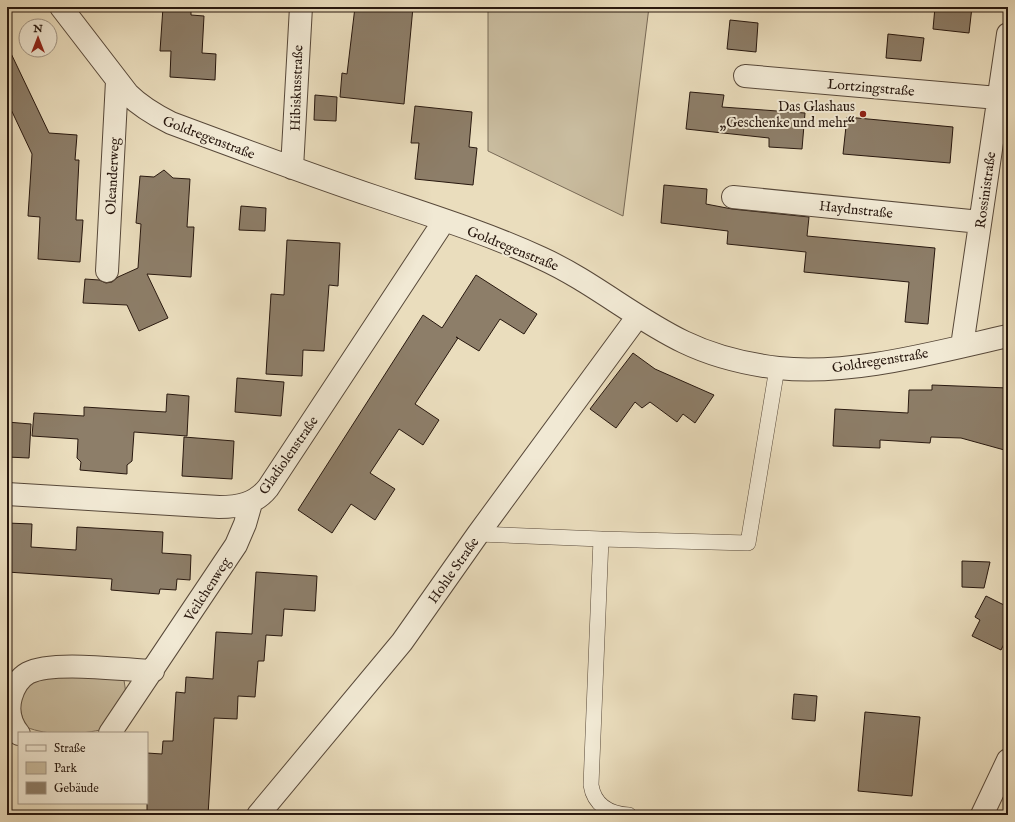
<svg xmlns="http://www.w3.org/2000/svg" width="1015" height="822" font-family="'IM FELL English',serif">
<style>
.green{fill:#c9bc9f;stroke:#786a57}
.building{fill:#8d7e69;stroke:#28180f}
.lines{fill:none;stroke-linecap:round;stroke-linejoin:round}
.service-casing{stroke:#58493a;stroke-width:16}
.minor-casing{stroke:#58493a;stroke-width:24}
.service{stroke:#f1e9d4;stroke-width:15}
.minor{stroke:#f1e9d4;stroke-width:22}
.poi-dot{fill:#8f2418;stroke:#f1e9d4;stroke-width:1.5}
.labels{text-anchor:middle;stroke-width:4;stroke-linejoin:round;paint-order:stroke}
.street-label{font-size:14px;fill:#28180f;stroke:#f1e9d4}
.poi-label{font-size:14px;fill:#28180f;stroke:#f1e9d4;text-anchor:end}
</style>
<rect width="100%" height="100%" fill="#eaddbd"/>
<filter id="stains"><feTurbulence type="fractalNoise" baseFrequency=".005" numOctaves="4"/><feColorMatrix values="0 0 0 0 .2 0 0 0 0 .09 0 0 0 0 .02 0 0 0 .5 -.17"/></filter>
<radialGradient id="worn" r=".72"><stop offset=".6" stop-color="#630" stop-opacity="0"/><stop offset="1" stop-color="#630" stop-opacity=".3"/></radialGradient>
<path class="green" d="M 488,7 L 649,7 L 623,216 L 488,151 Z
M 45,675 L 124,680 L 126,694 L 100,730 C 77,735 48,736 26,727 C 20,713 15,696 27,683 C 31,679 40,677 45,675 Z"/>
<path class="building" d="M 163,7 L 191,7 L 191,15 L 204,16 L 202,53 L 216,54 L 215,80 L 170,77 L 171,51 L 160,51 Z
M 355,7 L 413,7 L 404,104 L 340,97 L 342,73 L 347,74 Z
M 935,7 L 972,7 L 969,33 L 933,29 Z
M 730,20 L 758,23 L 756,52 L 727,49 Z
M 888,34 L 924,38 L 921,61 L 886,58 Z
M 7,45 L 49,133 L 77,135 L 75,160 L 79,160 L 76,220 L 83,220 L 80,262 L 38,259 L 40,217 L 28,216 L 32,154 L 7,101 Z
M 690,92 L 724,95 L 722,107 L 805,113 L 802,149 L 769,147 L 769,138 L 686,129 Z
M 315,95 L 337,97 L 336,121 L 314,120 Z
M 415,106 L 472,112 L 469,147 L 477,148 L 473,185 L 415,179 L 419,143 L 411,143 Z
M 847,117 L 953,127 L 950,163 L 843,154 Z
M 164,170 L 173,178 L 190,179 L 187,227 L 194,227 L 191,277 L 147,274 L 168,318 L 139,331 L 127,305 L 83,303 L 85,279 L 99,280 L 106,283 L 112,282 L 118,277 L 138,268 L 141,224 L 136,223 L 140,176 L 154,177 Z
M 664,185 L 707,189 L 706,204 L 732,209 L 809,217 L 807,236 L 935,248 L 928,324 L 905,322 L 909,282 L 804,272 L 806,252 L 727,244 L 728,231 L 661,223 Z
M 241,206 L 266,208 L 265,231 L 239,230 Z
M 287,240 L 340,243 L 338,286 L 329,285 L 324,351 L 303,350 L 302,376 L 266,374 L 271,294 L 284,295 Z
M 476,275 L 537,314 L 524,334 L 500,319 L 479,351 L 456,337 L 458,338 L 415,404 L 439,420 L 423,445 L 399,429 L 370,473 L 395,489 L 375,520 L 351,504 L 332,533 L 298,510 L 423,315 L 442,328 Z
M 633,353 L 655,369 L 714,395 L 695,423 L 683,414 L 677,422 L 650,402 L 642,408 L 635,402 L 616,428 L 590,409 Z
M 237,378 L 284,382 L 281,416 L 235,412 Z
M 932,385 L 1008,388 L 1008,451 L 961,438 L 931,437 L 930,443 L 880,440 L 880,448 L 833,446 L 835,409 L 908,413 L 909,390 L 932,390 Z
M 167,394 L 189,396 L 187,436 L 134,432 L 132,461 L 127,465 L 127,474 L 80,470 L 81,462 L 77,458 L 78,439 L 32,436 L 34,413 L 84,416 L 84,407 L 166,412 Z
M 7,422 L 31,424 L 29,458 L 7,457 Z
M 184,437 L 234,441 L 232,479 L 182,476 Z
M 7,523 L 32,524 L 31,547 L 76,550 L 77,527 L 163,532 L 162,553 L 191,555 L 190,580 L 177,579 L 176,590 L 160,589 L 159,594 L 111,590 L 112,579 L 7,572 Z
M 962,561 L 990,562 L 984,588 L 962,587 Z
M 256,572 L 317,576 L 315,611 L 284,609 L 282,636 L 266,635 L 264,661 L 258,661 L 255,697 L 238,696 L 237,719 L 214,718 L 208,815 L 147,813 L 147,753 L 162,754 L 163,741 L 173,741 L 176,692 L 185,693 L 186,677 L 213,679 L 216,632 L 252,634 Z
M 986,596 L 1008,607 L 1008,636 L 1001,650 L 972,636 L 980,620 L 975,617 Z
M 794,694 L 817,696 L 815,721 L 792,719 Z
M 865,712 L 920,717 L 912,796 L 858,791 Z"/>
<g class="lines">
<g class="service-casing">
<path id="service" d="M 478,534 L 601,539 L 591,785 C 594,805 610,814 629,815
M 601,539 L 748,543 L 777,368"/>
</g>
<g class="minor-casing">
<path id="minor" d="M 61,7 L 128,94 C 141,107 155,115 171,123 C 238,148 305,173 373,196 C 429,215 487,233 541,258 C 592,281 634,318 684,342 C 713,356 746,364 778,368 C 852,376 936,352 1008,336
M 745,76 L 998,98
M 292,168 L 301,7
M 733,197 L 980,222
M 107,271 L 117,81
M 962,346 L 1008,34
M 7,494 L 219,507 C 239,507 255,504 268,488 L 444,221
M 110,733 L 236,545 L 245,524 L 251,503
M 19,734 C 10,723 7,711 11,697 C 14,687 19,678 28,673 C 52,660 124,670 153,671
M 258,815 L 402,642 L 478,534 L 638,316
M 982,815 L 1008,760"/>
</g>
<use href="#service" class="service"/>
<use href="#minor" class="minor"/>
</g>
<circle class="poi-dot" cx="863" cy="114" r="4"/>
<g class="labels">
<g class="street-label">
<text transform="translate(871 87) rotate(5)" y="5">Lortzingstraße</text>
<text transform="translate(296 88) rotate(-88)" y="5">Hibiskusstraße</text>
<text transform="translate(209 137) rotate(21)" y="5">Goldregenstraße</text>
<text transform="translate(112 176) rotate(-87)" y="5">Oleanderweg</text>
<text transform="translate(985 190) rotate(-82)" y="5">Rossinistraße</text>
<text transform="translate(856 209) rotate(6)" y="5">Haydnstraße</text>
<text transform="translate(513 248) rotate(22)" y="5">Goldregenstraße</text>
<text transform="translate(880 360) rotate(-9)" y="5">Goldregenstraße</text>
<text transform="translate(288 455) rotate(-55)" y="5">Gladiolenstraße</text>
<text transform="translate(453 570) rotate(-55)" y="5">Hohle Straße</text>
<text transform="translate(207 589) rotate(-57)" y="5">Veilchenweg</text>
</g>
<g class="poi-label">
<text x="855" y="111">Das Glashaus<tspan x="855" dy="16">„Geschenke und mehr“</tspan></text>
</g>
</g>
<rect width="1015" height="822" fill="none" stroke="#eaddbd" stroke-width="24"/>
<rect x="8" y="8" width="999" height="806" fill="none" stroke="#28180f" stroke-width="2"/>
<rect x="12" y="12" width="991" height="798" fill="none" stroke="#28180f"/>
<rect x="18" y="732" width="130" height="72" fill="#f1e9d4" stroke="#a19585"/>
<rect x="26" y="745" width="20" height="6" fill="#f1e9d4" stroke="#a19585"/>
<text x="54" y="752" font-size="12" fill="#28180f">Straße</text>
<rect x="26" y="762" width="20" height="12" fill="#c9bc9f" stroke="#a19585"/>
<text x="54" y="772" font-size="12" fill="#28180f">Park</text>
<rect x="26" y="782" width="20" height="12" fill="#8d7e69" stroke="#a19585"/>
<text x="54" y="792" font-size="12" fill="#28180f">Gebäude</text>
<g transform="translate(38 38)"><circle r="19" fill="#f1e9d4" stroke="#a19585"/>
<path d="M0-3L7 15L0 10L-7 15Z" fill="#8f2418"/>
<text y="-6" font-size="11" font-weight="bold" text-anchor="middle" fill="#28180f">N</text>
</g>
<rect width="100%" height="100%" filter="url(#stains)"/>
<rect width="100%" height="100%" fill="url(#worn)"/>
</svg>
